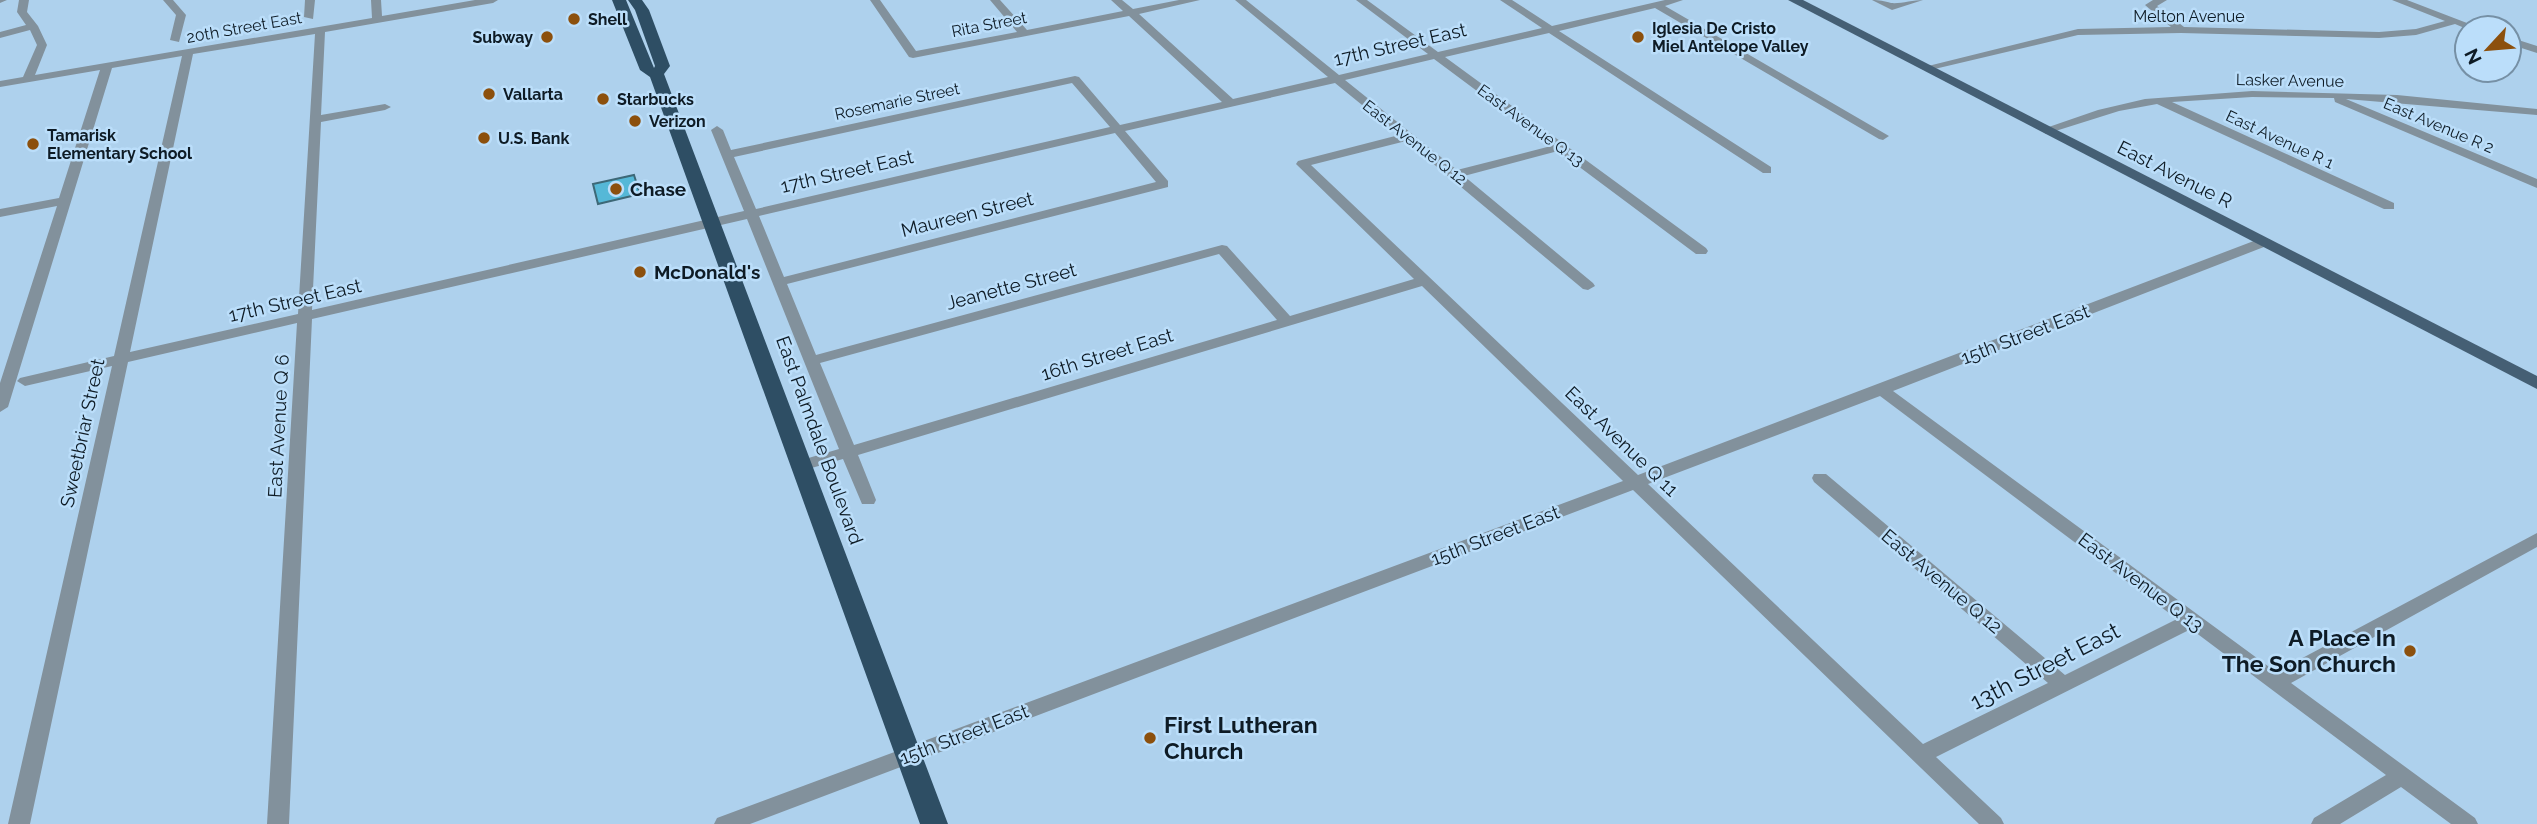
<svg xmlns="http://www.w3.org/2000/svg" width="2537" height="824" font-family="Raleway,sans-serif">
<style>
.building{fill:#55b8d7;stroke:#3d6877;stroke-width:2}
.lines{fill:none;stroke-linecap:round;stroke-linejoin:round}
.minor{fill:#82919c;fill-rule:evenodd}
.major{fill:#455f74;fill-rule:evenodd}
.highway{fill:#2e4e64;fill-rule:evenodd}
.poi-dot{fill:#8c500d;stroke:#bbdefa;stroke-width:2.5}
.labels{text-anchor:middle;stroke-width:5;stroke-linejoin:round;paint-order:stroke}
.far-street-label{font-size:16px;fill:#0e1b25;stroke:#bbdefa}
.far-poi-label{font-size:16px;font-weight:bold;fill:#0e1b25;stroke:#bbdefa;text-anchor:start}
.street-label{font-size:19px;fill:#0e1b25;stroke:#bbdefa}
.poi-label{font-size:19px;font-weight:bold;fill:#0e1b25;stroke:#bbdefa;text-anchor:start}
.near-poi-label{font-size:23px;font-weight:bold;fill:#0e1b25;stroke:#bbdefa;text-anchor:end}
.near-street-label{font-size:23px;fill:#0e1b25;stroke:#bbdefa}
</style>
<rect width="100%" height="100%" fill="#aed1ed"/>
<path class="building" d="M 634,175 L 640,194 L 598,204 L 593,184 Z"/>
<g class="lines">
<path class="minor" d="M 0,0 L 7,0 L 0,3 Z
M 19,0 L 29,0 L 27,12 L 38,26 L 47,45 L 35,75 L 372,18 L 371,0 L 381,0 L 382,16 L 475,0 L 498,0 L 493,3 L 325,32 L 321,115 L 385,104 L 391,107 L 385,110 L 321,122 L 312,310 L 744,211 L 711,130 L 717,126 L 723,130 L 731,150 L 1075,76 L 1079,77 L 1120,125 L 1222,102 L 1129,16 L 913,58 L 909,57 L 870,0 L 880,0 L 916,51 L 1017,32 L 990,0 L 1000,0 L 1027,30 L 1123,11 L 1111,0 L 1122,0 L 1133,9 L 1179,0 L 1200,0 L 1139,14 L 1233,99 L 1328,77 L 1235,0 L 1246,0 L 1339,75 L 1428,54 L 1356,0 L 1367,0 L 1438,52 L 1542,28 L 1500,0 L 1512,0 L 1552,26 L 1665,0 L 1683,0 L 1665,6 L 1889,136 L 1883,140 L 1879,139 L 1655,8 L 1559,31 L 1771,167 L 1771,173 L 1763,173 L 1549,33 L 1445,57 L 1706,248 L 1708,251 L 1706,254 L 1696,254 L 1558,151 L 1464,176 L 1593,283 L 1595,286 L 1588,290 L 1583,289 L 1406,141 L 1311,165 L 1638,475 L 2259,239 L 2269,239 L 2269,245 L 1893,391 L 2276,672 L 2537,533 L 2537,547 L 2291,683 L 2475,818 L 2478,824 L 2451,824 L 2401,787 L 2340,824 L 2311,824 L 2314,818 L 2386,775 L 2191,629 L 1936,757 L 2001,818 L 2004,824 L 1979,824 L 1633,490 L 750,824 L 714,824 L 717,818 L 1623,481 L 1422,286 L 858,455 L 876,500 L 874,504 L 862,504 L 843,459 L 801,471 L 793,466 L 795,462 L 839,449 L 747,219 L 312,319 L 289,824 L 267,824 L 297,323 L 128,362 L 30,824 L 8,824 L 112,366 L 25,386 L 17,381 L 20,378 L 114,356 L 182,56 L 112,68 L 8,407 L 0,412 L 0,383 L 57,206 L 0,217 L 0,209 L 59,198 L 100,70 L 0,87 L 0,81 L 23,77 L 37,45 L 30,30 L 0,38 L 0,32 L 26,25 L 17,12 ZM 315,34 L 298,314 L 130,352 L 193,54 ZM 1434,59 L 1551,146 L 1457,170 L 1345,80 ZM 1072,83 L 1110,127 L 756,209 L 734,157 ZM 1335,83 L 1399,135 L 1298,161 L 1296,164 L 1414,279 L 1290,316 L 1227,246 L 1222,245 L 816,355 L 787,284 L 1168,187 L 1168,181 L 1125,131 ZM 1115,133 L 1156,182 L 784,277 L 759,216 ZM 1219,254 L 1277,320 L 854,445 L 820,363 ZM 1880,396 L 2177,619 L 2065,675 L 1826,474 L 1814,474 L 1812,478 L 1814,482 L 2048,683 L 1923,744 L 1648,484 Z
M 163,0 L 173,0 L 186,15 L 179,42 L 170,40 L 176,15 Z
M 305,0 L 315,0 L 313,19 L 304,17 Z
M 1872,0 C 1880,0 1884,1 1891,3 C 1900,4 1913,0 1923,0 L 1892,10 Z
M 2153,0 L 2167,0 L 2157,6 L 2184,27 L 2379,32 L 2416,29 L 2445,21 L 2392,0 L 2407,0 L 2480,28 L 2467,29 L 2455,24 L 2416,35 L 2379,38 L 2181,33 L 2078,35 L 1926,71 L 1920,68 L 2078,29 L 2171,27 L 2145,5 Z
M 2509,37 L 2537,46 L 2537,53 L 2509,44 Z
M 2252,91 L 2397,95 L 2537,109 L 2537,115 L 2346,99 L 2537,179 L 2537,188 L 2335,102 L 2334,98 L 2252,97 L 2172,102 L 2394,203 L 2394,209 L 2384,209 L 2157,104 L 2119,111 L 2046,134 L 2040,130 L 2098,110 L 2145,99 Z"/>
<path class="major" d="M 1788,0 L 1803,0 L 2537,376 L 2537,389 Z"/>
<path class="highway" d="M 612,0 L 626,0 L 654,68 L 655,66 L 635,10 L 628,0 L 642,0 L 649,10 L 670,66 L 664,74 L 948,824 L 920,824 L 650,77 L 640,70 Z"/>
</g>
<g class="poi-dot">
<circle cx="574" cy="19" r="7"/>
<circle cx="547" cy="37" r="7"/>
<circle cx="1638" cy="37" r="7"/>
<circle cx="489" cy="94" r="7"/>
<circle cx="603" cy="99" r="7"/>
<circle cx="635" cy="121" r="7"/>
<circle cx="484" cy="138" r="7"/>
<circle cx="33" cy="144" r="7"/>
<circle cx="616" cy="189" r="7"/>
<circle cx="640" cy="272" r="7"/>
<circle cx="2410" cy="651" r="7"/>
<circle cx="1150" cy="738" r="7"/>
</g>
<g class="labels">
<g class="far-street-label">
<text x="2189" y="22">Melton Avenue</text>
<text transform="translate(989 24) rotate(-11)" y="6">Rita Street</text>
<text transform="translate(244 27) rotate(-10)" y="6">20th Street East</text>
<text transform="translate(2290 80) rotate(1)" y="6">Lasker Avenue</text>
<text transform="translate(897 101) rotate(-12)" y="6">Rosemarie Street</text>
<text transform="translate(1531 125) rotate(36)" y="6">East Avenue Q 13</text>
<text transform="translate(2439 125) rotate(23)" y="6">East Avenue R 2</text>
<text transform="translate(2280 139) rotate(25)" y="6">East Avenue R 1</text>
<text transform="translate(1415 142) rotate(38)" y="6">East Avenue Q 12</text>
</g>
<g class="far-poi-label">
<text x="588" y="25">Shell</text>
<text x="1652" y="34">Iglesia De Cristo<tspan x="1652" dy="18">Miel Antelope Valley</tspan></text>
<text x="533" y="43" text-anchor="end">Subway</text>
<text x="503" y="100">Vallarta</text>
<text x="617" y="105">Starbucks</text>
<text x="649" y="127">Verizon</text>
<text x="47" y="141">Tamarisk<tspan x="47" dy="18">Elementary School</tspan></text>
<text x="498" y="144">U.S. Bank</text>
</g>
<g class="street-label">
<text transform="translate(1400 44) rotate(-13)" y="7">17th Street East</text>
<text transform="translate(847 171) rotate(-13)" y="7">17th Street East</text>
<text transform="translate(2175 174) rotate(27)" y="7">East Avenue R</text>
<text transform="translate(967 214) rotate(-14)" y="7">Maureen Street</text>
<text transform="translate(1011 286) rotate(-15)" y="7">Jeanette Street</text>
<text transform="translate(295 300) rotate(-13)" y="7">17th Street East</text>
<text transform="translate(2025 334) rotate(-21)" y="7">15th Street East</text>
<text transform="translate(1107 354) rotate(-17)" y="7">16th Street East</text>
<text transform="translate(278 426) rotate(-87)" y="7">East Avenue Q 6</text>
<text transform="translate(82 433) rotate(-78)" y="7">Sweetbriar Street</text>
<text transform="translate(820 440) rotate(70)" y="7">East Palmdale Boulevard</text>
<text transform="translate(1622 441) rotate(44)" y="7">East Avenue Q 11</text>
<text transform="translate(1495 535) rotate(-21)" y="7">15th Street East</text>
<text transform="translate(1942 581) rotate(40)" y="7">East Avenue Q 12</text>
<text transform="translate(2141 582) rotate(37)" y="7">East Avenue Q 13</text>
<text transform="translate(964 734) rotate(-21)" y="7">15th Street East</text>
</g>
<g class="poi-label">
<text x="630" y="196">Chase</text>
<text x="654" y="279">McDonald's</text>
</g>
<g class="near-poi-label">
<text x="2396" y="646">A Place In<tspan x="2396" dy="26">The Son Church</tspan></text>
<text x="1164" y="733" text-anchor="start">First Lutheran<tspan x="1164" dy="26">Church</tspan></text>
</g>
<g class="near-street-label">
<text transform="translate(2045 666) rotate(-27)" y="8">13th Street East</text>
</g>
</g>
<g transform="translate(2488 49) rotate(244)"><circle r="33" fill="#bbdefa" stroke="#7690a5" stroke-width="2"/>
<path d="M0-5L12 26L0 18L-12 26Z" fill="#8c500d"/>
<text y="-10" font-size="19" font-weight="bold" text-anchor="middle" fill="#0e1b25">N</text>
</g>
</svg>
